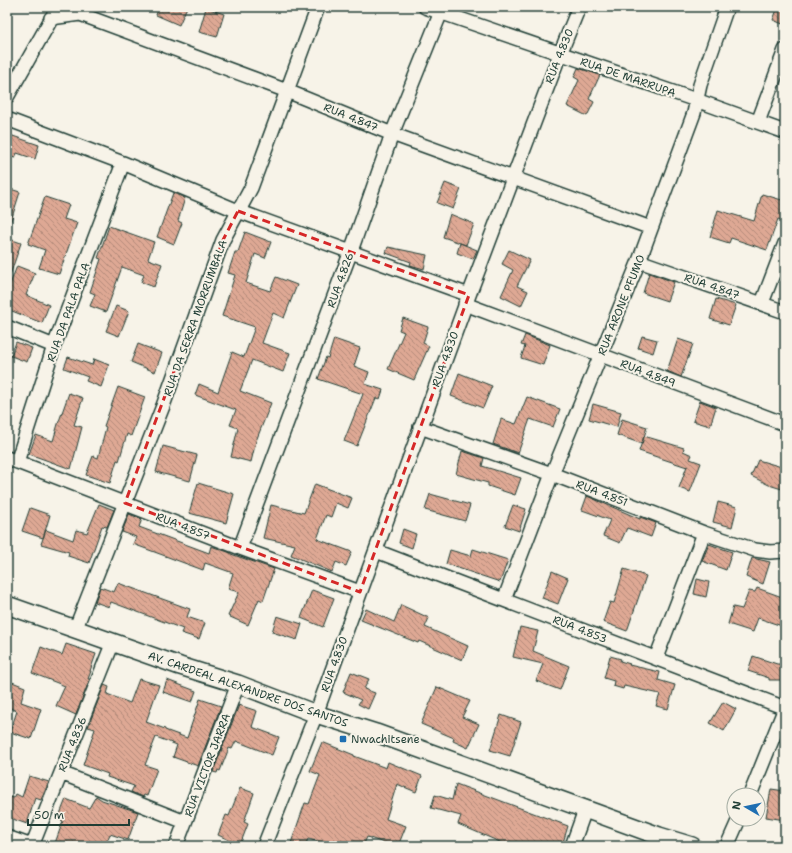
<svg xmlns="http://www.w3.org/2000/svg" width="792" height="853" font-family="'Shantell Sans',sans-serif">
<style>
.building{fill:url(#building-back-hatch);stroke:#1f3d34}
.lines{fill:none;stroke-linecap:round;stroke-linejoin:round}
.minor-casing{stroke:#1f3d34;stroke-width:16}
.tertiary-casing{stroke:#1f3d34;stroke-width:20}
.minor{stroke:#f7f3e8;stroke-width:13}
.tertiary{stroke:#f7f3e8;stroke-width:17}
.marked{fill:none;stroke:#d62828;stroke-width:3;stroke-dasharray:8 5;stroke-linejoin:round}
.poi-dot{fill:#1f6fb2;stroke:#f7f3e8;stroke-width:1.5}
.labels{text-anchor:middle;stroke-width:4;stroke-linejoin:round;paint-order:stroke}
.street-label{font-size:11px;fill:#1f3d34;stroke:#f7f3e8}
.poi-label{font-size:11px;fill:#1f3d34;stroke:#f7f3e8;text-anchor:start}
</style>
<defs>
<pattern id="building-back-hatch" width="6" height="6" patternUnits="userSpaceOnUse"><rect width="6" height="6" fill="#dea894"/><path d="M-1 5l2 2M0 0l6 6M5-1l2 2" fill="none" stroke="#b38a7a"/></pattern>
</defs>
<rect width="100%" height="100%" fill="#f7f3e8"/>
<filter id="ink" filterUnits="userSpaceOnUse"><feTurbulence type="fractalNoise" baseFrequency=".025" numOctaves="2"/><feDisplacementMap in="SourceGraphic" scale="8" xChannelSelector="R" yChannelSelector="G"/><feConvolveMatrix kernelMatrix="1 2 1 2 8 2 1 2 1" color-interpolation-filters="sRGB"/></filter>
<g filter="url(#ink)">
<path class="building" d="M 159,7 L 187,7 L 179,25 L 156,15 Z
M 778,7 L 785,7 L 785,25 L 773,20 Z
M 206,8 L 224,14 L 217,37 L 199,32 Z
M 578,68 L 600,75 L 589,99 L 594,102 L 587,116 L 567,106 L 579,80 L 574,77 Z
M 7,134 L 39,145 L 35,159 L 17,153 L 15,158 L 7,156 Z
M 445,183 L 461,189 L 453,209 L 437,203 Z
M 7,188 L 20,192 L 9,227 L 7,226 Z
M 173,193 L 185,198 L 178,221 L 182,223 L 174,244 L 157,237 Z
M 762,194 L 785,201 L 785,221 L 778,219 L 767,250 L 731,238 L 729,243 L 710,237 L 718,210 L 754,221 Z
M 45,197 L 69,205 L 64,219 L 77,223 L 59,274 L 39,268 L 45,250 L 28,244 Z
M 450,214 L 474,224 L 466,245 L 443,237 Z
M 109,226 L 154,242 L 148,259 L 162,264 L 154,287 L 141,282 L 144,275 L 122,267 L 106,312 L 90,306 L 95,294 L 90,292 L 101,259 L 98,258 Z
M 245,232 L 271,242 L 265,258 L 255,254 L 246,283 L 270,291 L 276,277 L 297,285 L 284,318 L 273,313 L 262,343 L 290,353 L 283,372 L 252,360 L 240,391 L 271,403 L 256,441 L 251,462 L 231,457 L 238,428 L 230,425 L 236,410 L 195,395 L 199,384 L 218,392 L 232,352 L 244,357 L 255,327 L 222,316 L 235,275 L 228,273 L 235,252 L 238,252 Z
M 7,238 L 21,243 L 9,278 L 7,277 Z
M 460,243 L 477,250 L 473,259 L 457,253 Z
M 388,247 L 427,255 L 424,269 L 410,265 L 411,262 L 386,253 Z
M 509,250 L 530,260 L 517,286 L 528,291 L 521,306 L 501,296 L 513,270 L 502,264 Z
M 17,266 L 35,273 L 26,295 L 49,305 L 42,323 L 7,309 L 7,292 Z
M 649,273 L 674,282 L 667,301 L 643,293 Z
M 716,299 L 736,305 L 729,325 L 710,319 Z
M 116,306 L 129,311 L 119,336 L 106,331 Z
M 403,318 L 428,327 L 423,343 L 429,346 L 414,380 L 388,369 L 404,332 L 399,330 Z
M 525,335 L 550,345 L 543,365 L 521,358 L 525,346 L 521,345 Z
M 642,336 L 657,340 L 653,353 L 638,348 Z
M 334,339 L 360,348 L 354,366 L 369,372 L 365,384 L 383,390 L 380,399 L 376,398 L 357,446 L 344,441 L 363,394 L 318,379 L 326,357 L 328,358 Z
M 678,339 L 693,344 L 681,377 L 667,371 Z
M 16,342 L 32,348 L 27,362 L 11,356 Z
M 138,344 L 162,353 L 155,372 L 131,362 Z
M 68,357 L 92,365 L 94,359 L 109,365 L 101,387 L 86,381 L 88,377 L 64,368 Z
M 459,373 L 492,386 L 483,408 L 451,396 Z
M 118,387 L 145,397 L 131,436 L 127,434 L 119,461 L 117,460 L 110,483 L 86,475 L 93,456 L 98,458 L 106,427 L 104,426 Z
M 69,393 L 83,398 L 74,425 L 82,427 L 71,469 L 29,454 L 36,435 L 53,441 L 58,424 Z
M 527,397 L 560,409 L 553,427 L 530,419 L 518,453 L 493,444 L 501,419 L 516,424 Z
M 700,401 L 716,407 L 710,426 L 693,421 Z
M 593,404 L 621,412 L 617,427 L 589,419 Z
M 622,419 L 647,427 L 642,444 L 617,435 Z
M 644,436 L 684,448 L 683,451 L 692,455 L 690,459 L 701,463 L 690,492 L 679,488 L 687,466 L 687,467 L 639,451 Z
M 163,446 L 197,455 L 190,481 L 156,472 Z
M 462,451 L 484,458 L 482,466 L 521,478 L 515,495 L 488,486 L 488,483 L 456,474 Z
M 758,460 L 785,468 L 785,490 L 769,485 L 751,476 Z
M 198,483 L 234,494 L 226,523 L 189,513 Z
M 315,484 L 352,498 L 348,508 L 336,503 L 331,517 L 326,515 L 317,539 L 352,552 L 346,566 L 336,562 L 332,572 L 291,555 L 295,545 L 263,538 L 271,505 L 304,513 Z
M 430,494 L 470,505 L 465,521 L 425,510 Z
M 587,496 L 640,519 L 640,517 L 656,523 L 651,537 L 627,528 L 620,543 L 603,536 L 610,520 L 582,510 Z
M 718,502 L 737,507 L 732,527 L 713,522 Z
M 99,504 L 114,510 L 107,527 L 102,526 L 89,563 L 68,556 L 69,552 L 41,544 L 46,530 L 73,540 L 76,530 L 87,533 Z
M 513,505 L 526,509 L 519,531 L 505,526 Z
M 30,508 L 50,515 L 43,538 L 22,531 Z
M 129,514 L 142,519 L 139,527 L 209,553 L 211,546 L 231,553 L 231,554 L 274,569 L 263,601 L 259,599 L 248,625 L 228,616 L 239,592 L 228,589 L 233,573 L 205,563 L 203,570 L 133,544 L 136,537 L 122,532 Z
M 403,529 L 416,534 L 412,548 L 399,543 Z
M 709,544 L 732,552 L 726,570 L 702,561 Z
M 473,549 L 508,560 L 500,582 L 446,564 L 450,550 L 471,556 Z
M 752,558 L 770,562 L 763,584 L 746,577 Z
M 624,569 L 646,576 L 627,631 L 603,622 L 610,602 L 614,603 Z
M 552,571 L 568,578 L 558,604 L 542,598 Z
M 697,579 L 709,582 L 706,597 L 694,594 Z
M 118,583 L 190,609 L 187,617 L 205,623 L 199,639 L 181,633 L 183,629 L 111,602 L 109,607 L 95,602 L 100,587 L 114,592 Z
M 757,588 L 785,598 L 785,627 L 758,618 L 753,632 L 728,624 L 733,607 L 742,609 L 749,591 L 755,592 Z
M 312,590 L 334,598 L 323,627 L 301,618 Z
M 401,605 L 429,618 L 425,627 L 468,646 L 462,660 L 419,641 L 418,643 L 361,620 L 366,609 L 394,622 Z
M 277,616 L 302,624 L 297,640 L 272,632 Z
M 520,627 L 538,631 L 533,651 L 569,666 L 560,690 L 536,681 L 543,664 L 513,657 Z
M 66,644 L 96,654 L 90,671 L 91,671 L 88,679 L 90,679 L 76,715 L 56,706 L 65,686 L 32,673 L 41,647 L 62,655 Z
M 610,656 L 621,659 L 620,661 L 630,664 L 629,665 L 660,672 L 658,680 L 675,685 L 668,709 L 656,706 L 660,694 L 624,686 L 623,689 L 613,686 L 614,681 L 604,678 Z
M 753,656 L 777,664 L 783,664 L 783,680 L 769,680 L 769,678 L 748,671 Z
M 351,672 L 369,679 L 364,689 L 375,693 L 368,709 L 358,704 L 361,700 L 343,692 Z
M 139,679 L 159,685 L 146,722 L 165,729 L 165,730 L 187,738 L 200,699 L 221,706 L 198,766 L 173,757 L 177,745 L 156,737 L 145,765 L 157,769 L 147,796 L 144,795 L 143,797 L 131,792 L 134,786 L 107,777 L 108,774 L 83,765 L 95,729 L 88,727 L 104,685 L 109,687 L 107,694 L 130,703 Z
M 7,680 L 25,687 L 21,702 L 41,709 L 31,739 L 10,732 L 17,711 L 7,707 Z
M 167,680 L 196,691 L 192,702 L 163,692 Z
M 437,687 L 470,701 L 462,717 L 479,724 L 468,748 L 453,741 L 454,738 L 421,724 Z
M 723,702 L 736,709 L 724,731 L 710,723 Z
M 239,705 L 257,711 L 252,727 L 279,737 L 272,755 L 236,741 L 232,749 L 229,748 L 220,771 L 218,770 L 217,773 L 213,772 Z
M 501,715 L 521,722 L 510,756 L 490,750 Z
M 322,742 L 354,755 L 354,756 L 386,768 L 388,762 L 422,776 L 416,792 L 397,784 L 386,819 L 406,826 L 398,846 L 392,846 L 367,837 L 363,846 L 329,846 L 327,844 L 308,839 L 305,846 L 290,846 L 305,803 L 309,804 L 320,775 L 310,771 Z
M 29,776 L 49,782 L 41,800 L 35,798 L 27,824 L 7,817 L 7,796 L 14,798 L 16,794 L 22,797 Z
M 456,784 L 568,826 L 562,846 L 509,846 L 458,824 L 461,816 L 431,808 L 435,795 L 452,800 Z
M 240,788 L 254,793 L 244,822 L 248,824 L 240,845 L 218,835 L 226,815 L 229,816 Z
M 771,789 L 785,791 L 785,820 L 766,817 Z
M 96,796 L 102,800 L 138,812 L 128,840 L 110,834 L 105,846 L 54,846 L 63,821 L 58,819 L 66,799 L 89,808 Z"/>
<g class="lines">
<g class="minor-casing">
<path id="minor" d="M 425,7 L 696,100 L 785,132
M 51,18 L 80,14 L 287,91 L 392,134 L 651,228
M 7,97 L 58,7
M 7,119 L 123,163 L 238,211 L 469,295
M 758,122 L 785,50
M 639,261 L 785,312
M 762,303 L 785,243
M 465,304 L 785,424
M 7,327 L 54,346
M 420,427 L 552,474 L 704,533 L 755,550 L 770,552 L 785,551
M 7,458 L 240,548 L 360,592
M 17,462 L 54,346 L 123,163
M 240,548 L 351,251 L 392,134 L 443,7
M 376,551 L 785,708
M 504,600 L 552,474 L 639,261 L 694,113 L 700,85 L 727,7
M 75,630 L 163,406 L 223,240 L 251,188 L 318,7
M 656,658 L 704,533
M 61,773 L 185,822
M 750,795 L 785,708
M 7,837 L 32,846 L 113,642
M 176,846 L 238,684
M 264,846 L 316,714 L 469,295 L 560,54 L 579,7
M 572,846 L 585,810
M 727,846 L 739,819"/>
</g>
<g class="tertiary-casing">
<path id="tertiary" d="M 7,605 L 180,666 L 238,684 L 316,714 L 376,733 L 659,836 L 692,846"/>
</g>
<use href="#minor" class="minor"/>
<use href="#tertiary" class="tertiary"/>
</g>
</g>
<path class="marked" d="M 238,211 L 469,295 L 360,592 L 125,503 L 223,240 Z"/>
<rect class="poi-dot" x="339" y="735" width="8" height="8" rx="2"/>
<g class="labels">
<g class="street-label">
<text transform="translate(559 56) rotate(-68)" y="4">RUA 4.830</text>
<text transform="translate(628 77) rotate(19)" y="4">RUA DE MARRUPA</text>
<text transform="translate(351 117) rotate(22)" y="4">RUA 4.847</text>
<text transform="translate(340 280) rotate(-70)" y="4">RUA 4.826</text>
<text transform="translate(712 286) rotate(19)" y="4">RUA 4.847</text>
<text transform="translate(621 305) rotate(-68)" y="4">RUA ARONE PFUMO</text>
<text transform="translate(68 312) rotate(-70)" y="4">RUA DA PALA PALA</text>
<text transform="translate(195 318) rotate(-70)" y="4">RUA DA SERRA MORRUMBALA</text>
<text transform="translate(445 359) rotate(-70)" y="4">RUA 4.830</text>
<text transform="translate(648 373) rotate(21)" y="4">RUA 4.849</text>
<text transform="translate(602 493) rotate(21)" y="4">RUA 4.851</text>
<text transform="translate(183 526) rotate(21)" y="4">RUA 4.857</text>
<text transform="translate(580 629) rotate(21)" y="4">RUA 4.853</text>
<text transform="translate(334 664) rotate(-70)" y="4">RUA 4.830</text>
<text transform="translate(248 689) rotate(19)" y="4">AV. CARDEAL ALEXANDRE DOS SANTOS</text>
<text transform="translate(72 744) rotate(-68)" y="4">RUA 4.836</text>
<text transform="translate(207 765) rotate(-69)" y="4">RUA VICTOR JARRA</text>
</g>
<g class="poi-label">
<text x="351" y="743">Nwachitsene</text>
</g>
</g>
<rect width="792" height="853" fill="none" stroke="#f7f3e8" stroke-width="24"/>
<rect x="12" y="12" width="768" height="829" fill="none" stroke="#1f3d34" stroke-width="1.5" filter="url(#ink)"/>
<g transform="translate(746 807) rotate(279)"><circle r="19" fill="#f7f3e8" stroke="#a1aaa0"/>
<path d="M0-3L7 15L0 10L-7 15Z" fill="#1f6fb2"/>
<text y="-6" font-size="11" font-weight="bold" text-anchor="middle" fill="#1f3d34">N</text>
</g>
<path d="M28 819v6h101v-6" fill="none" stroke="#1f3d34" stroke-width="2"/>
<text x="34" y="819" font-size="12" fill="#1f3d34" stroke="#f7f3e8" stroke-width="3" paint-order="stroke">50 m</text>
</svg>
